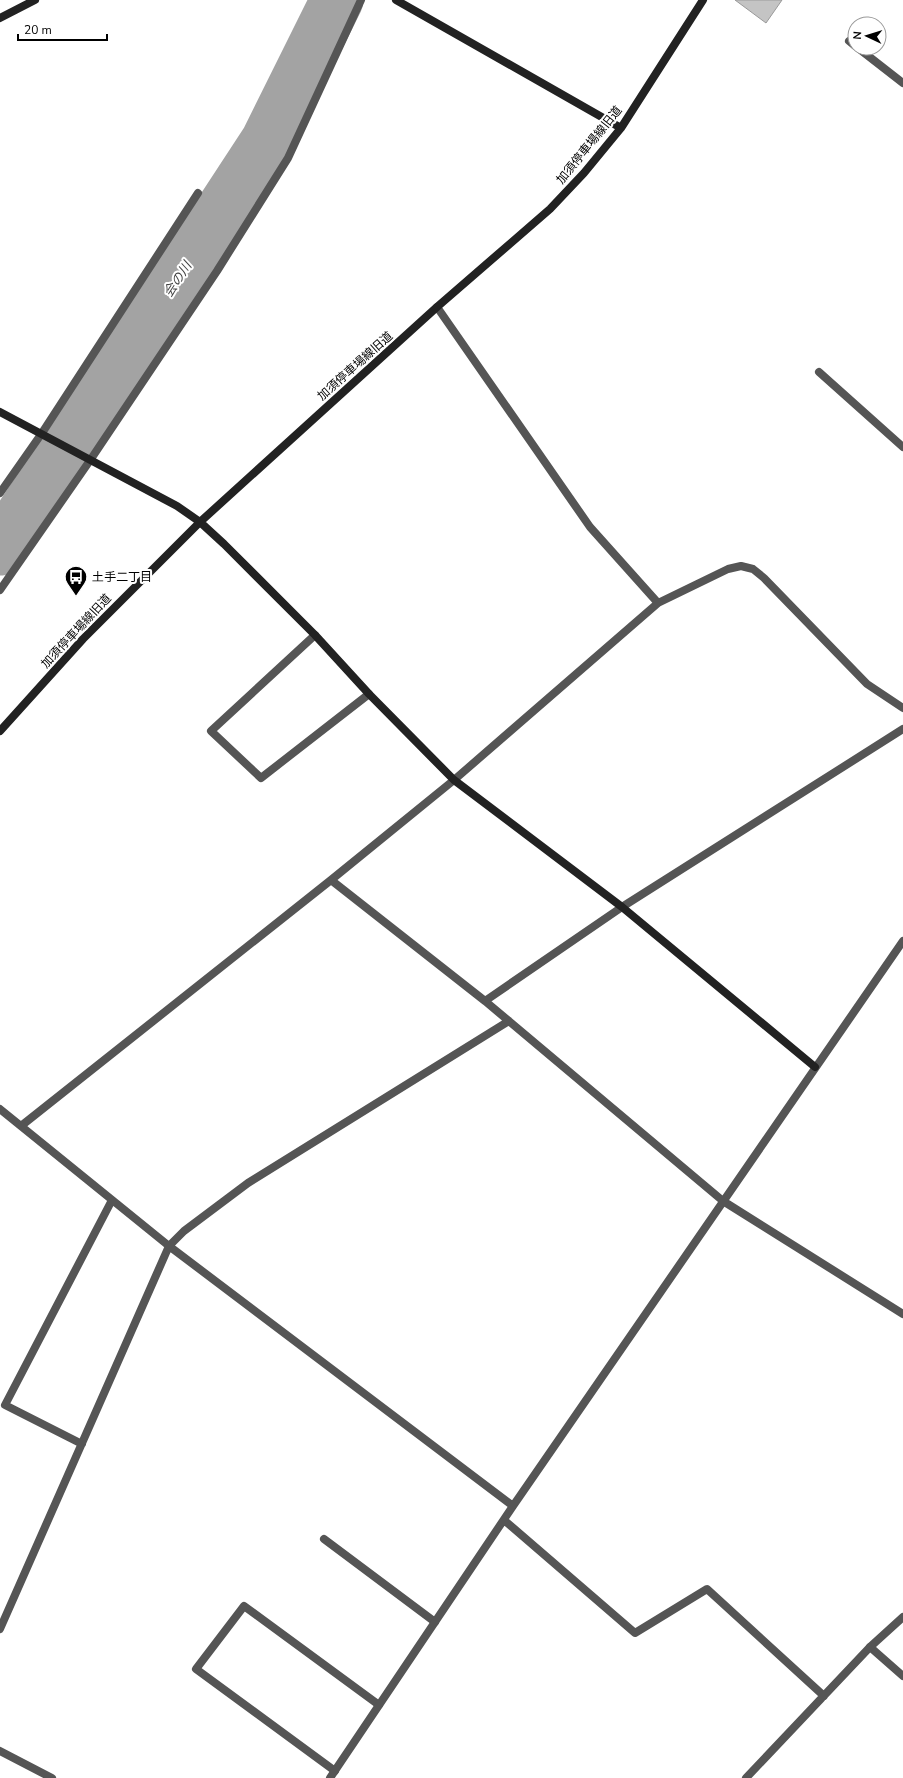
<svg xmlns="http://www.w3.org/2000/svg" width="903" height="1778" font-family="'Nunito Sans','Noto Sans JP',sans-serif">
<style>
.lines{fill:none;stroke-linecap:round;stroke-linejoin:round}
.river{stroke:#a3a3a3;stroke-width:53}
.building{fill:#c4c4c4;stroke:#999}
.lane{stroke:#555;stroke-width:8}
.street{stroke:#555;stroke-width:8}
.secondary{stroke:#222;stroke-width:8}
.labels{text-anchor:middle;stroke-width:4;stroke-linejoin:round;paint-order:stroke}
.street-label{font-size:12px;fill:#000;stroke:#fff}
.poi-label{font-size:12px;fill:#000;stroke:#fff;text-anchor:start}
.water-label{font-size:13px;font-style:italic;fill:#444;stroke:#fff}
</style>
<rect width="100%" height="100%" fill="#fff"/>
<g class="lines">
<path class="river" d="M 0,549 L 267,141 L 337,0"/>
</g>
<path class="building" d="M 735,0 L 782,0 L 766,23 Z"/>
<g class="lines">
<path class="lane" d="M 849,41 L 855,46
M 858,48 L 903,83
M 437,307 L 590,527 L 658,603
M 819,372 L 903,447
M 454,780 L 658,603 L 728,569 L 741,566 L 753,569 L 764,578 L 867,684 L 903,708
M 324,1539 L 435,1622
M 870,1647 L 903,1676
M 335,1771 L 196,1669 L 244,1606 L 379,1705"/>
<path class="street" d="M 0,493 L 42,433 L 198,193
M 0,590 L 91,459 L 217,271 L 288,158 L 361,0
M 315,635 L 211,731 L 261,778 L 369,694
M 331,880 L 485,1001 L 723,1201 L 903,1314
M 485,1001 L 622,907 L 903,729
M 0,1109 L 169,1246 L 513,1506
M 21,1126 L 331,880 L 454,780
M 82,1444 L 5,1405 L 112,1200
M 504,1520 L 635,1633 L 707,1589 L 824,1696
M 0,1629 L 169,1246 L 184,1231 L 248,1183 L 509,1021
M 0,1751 L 52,1778
M 330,1778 L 513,1506 L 903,941
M 746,1778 L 870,1647 L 903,1617"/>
<path class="secondary" d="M 396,0 L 621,128
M 0,18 L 35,0
M 0,412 L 177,506 L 200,522 L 224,544 L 315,635 L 369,694 L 454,780 L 622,907 L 815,1067
M 0,731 L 83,639 L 200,522 L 437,307 L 550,209 L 584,173 L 621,128 L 703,0"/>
</g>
<defs>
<g id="bus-pin" transform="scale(1.15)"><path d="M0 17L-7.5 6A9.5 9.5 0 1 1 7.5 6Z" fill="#000" stroke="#fff"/><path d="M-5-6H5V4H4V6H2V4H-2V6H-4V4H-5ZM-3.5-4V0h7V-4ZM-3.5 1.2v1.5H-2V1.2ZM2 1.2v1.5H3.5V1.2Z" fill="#fff"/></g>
</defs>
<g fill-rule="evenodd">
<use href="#bus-pin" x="76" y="577"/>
</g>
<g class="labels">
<g class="street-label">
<text transform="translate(589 145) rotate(-51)" y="4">加須停車場線旧道</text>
<text transform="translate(355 366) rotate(-42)" y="4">加須停車場線旧道</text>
<text transform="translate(76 631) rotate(-47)" y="4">加須停車場線旧道</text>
</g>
<g class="poi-label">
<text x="92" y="581">土手二丁目</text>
</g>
<g class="water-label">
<text transform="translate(177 279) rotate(-57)" y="5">会の川</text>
</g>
</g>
<g transform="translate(867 36) rotate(274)"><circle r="19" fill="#ffffff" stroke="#999999"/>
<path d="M0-3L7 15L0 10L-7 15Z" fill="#000000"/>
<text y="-6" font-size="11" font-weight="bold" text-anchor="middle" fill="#000000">N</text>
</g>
<path d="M18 34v6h89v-6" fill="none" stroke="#000000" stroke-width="2"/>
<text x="24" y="34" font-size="12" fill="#000000" stroke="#ffffff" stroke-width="3" paint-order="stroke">20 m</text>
</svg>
